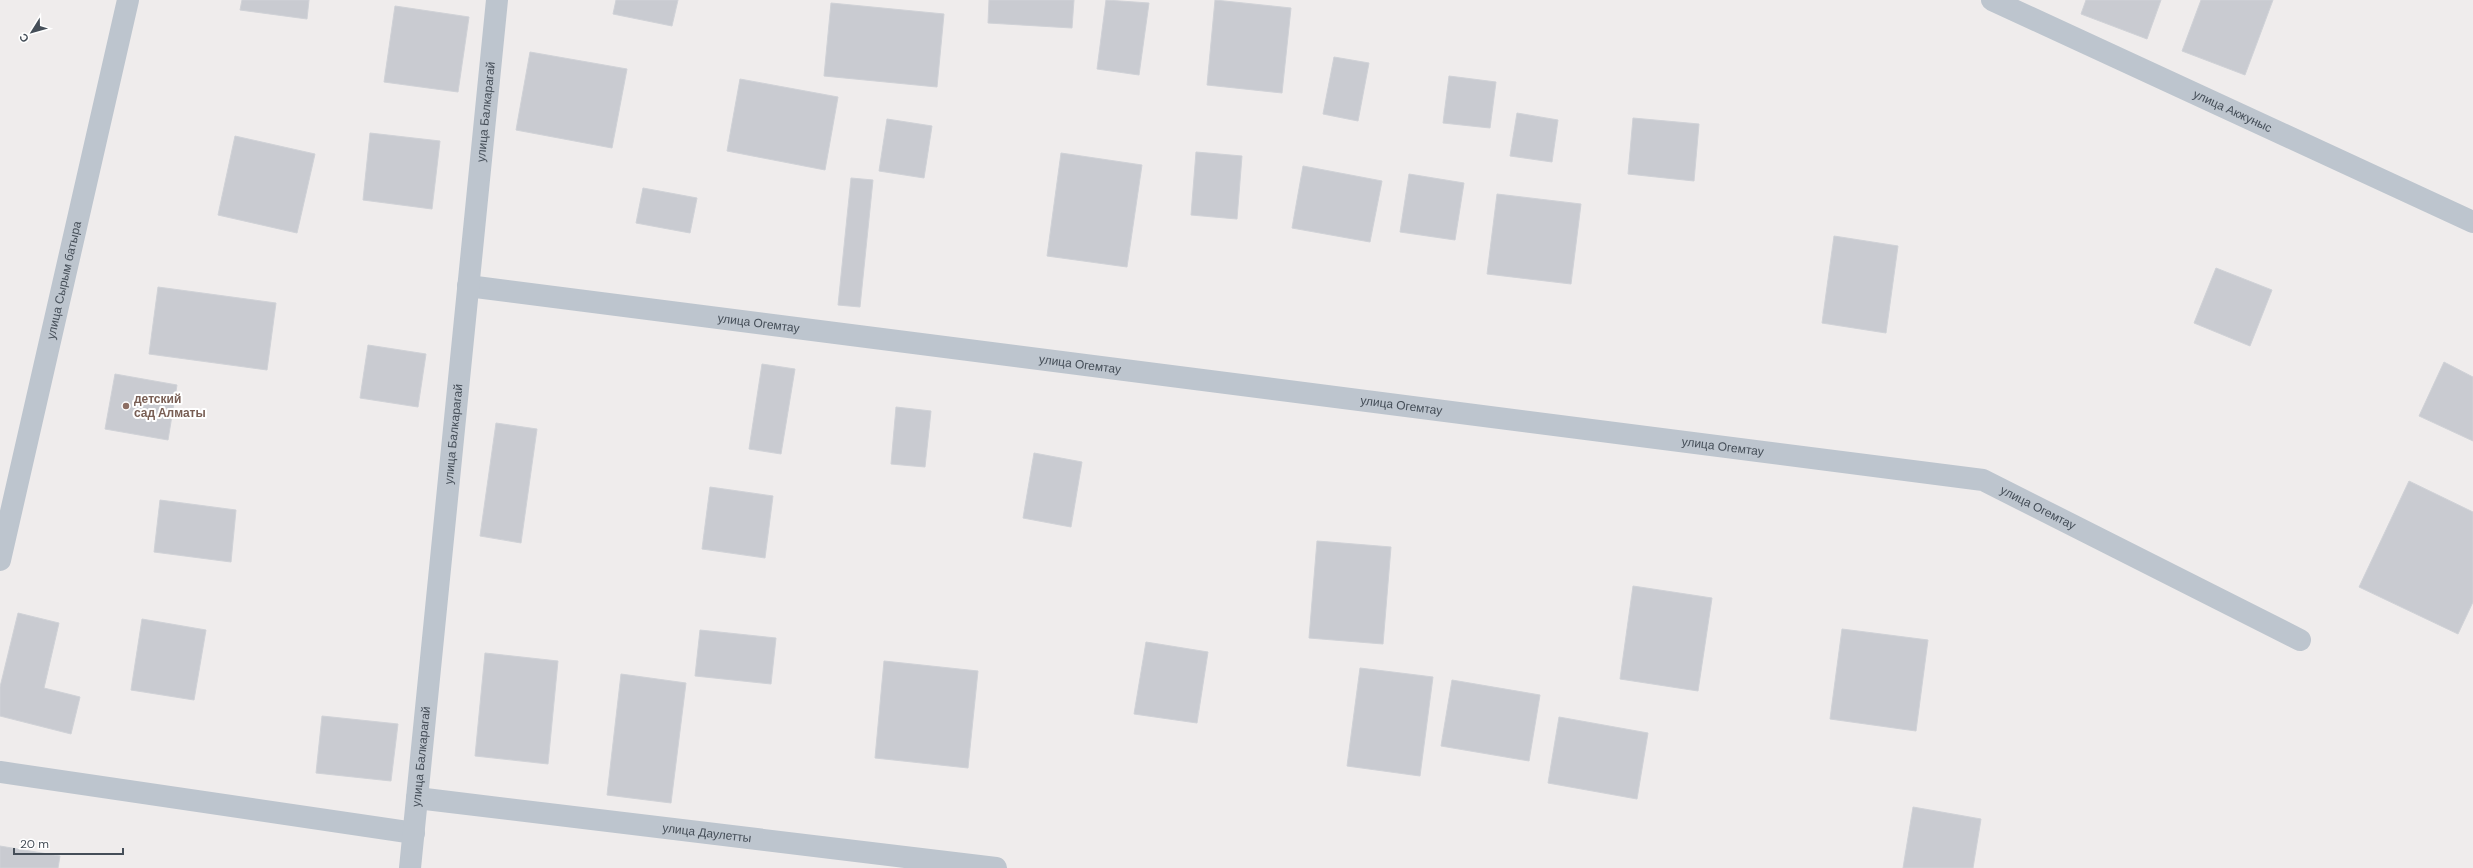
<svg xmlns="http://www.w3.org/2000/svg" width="2473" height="868" font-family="'DM Sans',sans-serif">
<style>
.building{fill:#c9cbd1;stroke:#d0d2d7}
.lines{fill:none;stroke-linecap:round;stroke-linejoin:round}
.minor{stroke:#bdc5ce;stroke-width:22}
.education-dot{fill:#8d6e63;stroke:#fff;stroke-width:1.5}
.labels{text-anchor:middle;stroke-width:4;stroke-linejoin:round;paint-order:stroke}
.street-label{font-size:12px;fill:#454e58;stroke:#fff}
.education-label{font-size:12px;font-weight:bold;fill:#785e54;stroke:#fff;text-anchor:start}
</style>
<rect width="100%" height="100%" fill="#efecec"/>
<path class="building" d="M 242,0 L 309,0 L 307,19 L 240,10 Z
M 616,0 L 678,0 L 672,26 L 613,14 Z
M 989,0 L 1074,0 L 1072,28 L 988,23 Z
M 1106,0 L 1149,3 L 1139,75 L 1097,69 Z
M 1215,0 L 1291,8 L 1282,93 L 1207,85 Z
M 2086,0 L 2161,0 L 2147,39 L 2081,14 Z
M 2201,0 L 2273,0 L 2245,75 L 2182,51 Z
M 831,3 L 944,14 L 937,87 L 824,76 Z
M 395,6 L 469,17 L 458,92 L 384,82 Z
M 530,52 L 627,69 L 612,148 L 516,130 Z
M 1334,57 L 1369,63 L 1358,121 L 1323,114 Z
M 1449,76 L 1496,82 L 1490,128 L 1443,123 Z
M 740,79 L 838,97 L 825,170 L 727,151 Z
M 1517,113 L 1558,120 L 1552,162 L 1510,156 Z
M 1633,118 L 1699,124 L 1694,181 L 1628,174 Z
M 887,119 L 932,126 L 924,178 L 879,171 Z
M 370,133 L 440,141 L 432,209 L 363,200 Z
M 235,136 L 315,154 L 297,233 L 218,215 Z
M 1196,152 L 1242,156 L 1237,219 L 1191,215 Z
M 1061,153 L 1142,165 L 1127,267 L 1047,256 Z
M 1303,166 L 1382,181 L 1370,242 L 1292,228 Z
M 1409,174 L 1464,183 L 1455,240 L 1400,232 Z
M 851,178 L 873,180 L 860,307 L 838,305 Z
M 643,188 L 697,198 L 690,233 L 636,223 Z
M 1497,194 L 1581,204 L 1571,284 L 1487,274 Z
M 1834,236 L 1898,246 L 1886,333 L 1822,323 Z
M 2216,268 L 2272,290 L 2250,346 L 2194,323 Z
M 158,287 L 276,303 L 267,370 L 149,354 Z
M 368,345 L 426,354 L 418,407 L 360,398 Z
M 2444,362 L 2473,377 L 2473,441 L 2419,416 Z
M 762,364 L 795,369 L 781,454 L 749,449 Z
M 115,374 L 177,385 L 168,440 L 105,429 Z
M 896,407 L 931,411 L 925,467 L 891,464 Z
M 496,423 L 537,429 L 521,543 L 480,536 Z
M 1034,453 L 1082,462 L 1071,527 L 1023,518 Z
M 2409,481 L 2473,512 L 2473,602 L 2458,634 L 2359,587 Z
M 710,487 L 773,496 L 765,558 L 702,549 Z
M 160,500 L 236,510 L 231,562 L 154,552 Z
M 1317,541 L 1391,547 L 1383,644 L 1309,638 Z
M 1633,586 L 1712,598 L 1698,691 L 1620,679 Z
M 18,613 L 59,623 L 44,688 L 80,697 L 71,734 L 0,716 L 0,687 Z
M 142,619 L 206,630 L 194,700 L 131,690 Z
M 1842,629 L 1928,640 L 1916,731 L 1830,719 Z
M 700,630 L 776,638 L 771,684 L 695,676 Z
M 1146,642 L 1208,652 L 1197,723 L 1134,714 Z
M 485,653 L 558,661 L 548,764 L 475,756 Z
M 884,661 L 978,671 L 968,768 L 875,758 Z
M 1360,668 L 1433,677 L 1420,776 L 1347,766 Z
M 621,674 L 686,683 L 671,803 L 607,795 Z
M 1452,680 L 1540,695 L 1529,761 L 1441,746 Z
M 322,716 L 398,724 L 391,781 L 316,773 Z
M 1559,717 L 1648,733 L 1637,799 L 1548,783 Z
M 1913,807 L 1981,819 L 1973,868 L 1903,868 Z
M 0,846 L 60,856 L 58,868 L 0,868 Z"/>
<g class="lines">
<g class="minor">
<path id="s1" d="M 1992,0 L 2473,222"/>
<path id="s2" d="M 468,286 L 1983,480 L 2300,640"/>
<path id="s3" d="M 0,560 L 128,0"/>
<path d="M 0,772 L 414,833"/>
<path id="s4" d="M 417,798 L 996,868"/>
<path id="s5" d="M 410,868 L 497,0"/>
</g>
</g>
<circle class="education-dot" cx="126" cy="406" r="4"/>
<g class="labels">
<g class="street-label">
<text dy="4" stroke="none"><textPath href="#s1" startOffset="265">улица Акжуныс</textPath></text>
<text dy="4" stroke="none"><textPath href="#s5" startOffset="760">улица Балкарагай</textPath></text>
<text dy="4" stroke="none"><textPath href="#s3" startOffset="287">улица Сырым батыра</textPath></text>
<text dy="4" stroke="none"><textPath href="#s2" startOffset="293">улица Огемтау</textPath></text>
<text dy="4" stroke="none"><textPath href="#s2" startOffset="617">улица Огемтау</textPath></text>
<text dy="4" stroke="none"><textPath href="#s2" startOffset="941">улица Огемтау</textPath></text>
<text dy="4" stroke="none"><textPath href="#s5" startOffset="436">улица Балкарагай</textPath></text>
<text dy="4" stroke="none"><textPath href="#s2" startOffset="1265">улица Огемтау</textPath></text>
<text dy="4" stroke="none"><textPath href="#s2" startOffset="1589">улица Огемтау</textPath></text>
<text dy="4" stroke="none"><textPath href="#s5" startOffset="112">улица Балкарагай</textPath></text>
<text dy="4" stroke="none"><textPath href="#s4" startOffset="292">улица Даулетты</textPath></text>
</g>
<g class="education-label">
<text x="134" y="403">детский<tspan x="134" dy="14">сад Алматы</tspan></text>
</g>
</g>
<g transform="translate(32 32) rotate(233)" stroke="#ffffff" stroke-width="3" paint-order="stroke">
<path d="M0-3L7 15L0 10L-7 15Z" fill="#454e58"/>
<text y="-6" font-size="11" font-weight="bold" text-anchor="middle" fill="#454e58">С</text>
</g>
<path d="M14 848v6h109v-6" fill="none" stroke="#454e58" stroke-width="2"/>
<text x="20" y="848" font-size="12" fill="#454e58" stroke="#ffffff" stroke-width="3" paint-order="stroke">20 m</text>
</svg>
